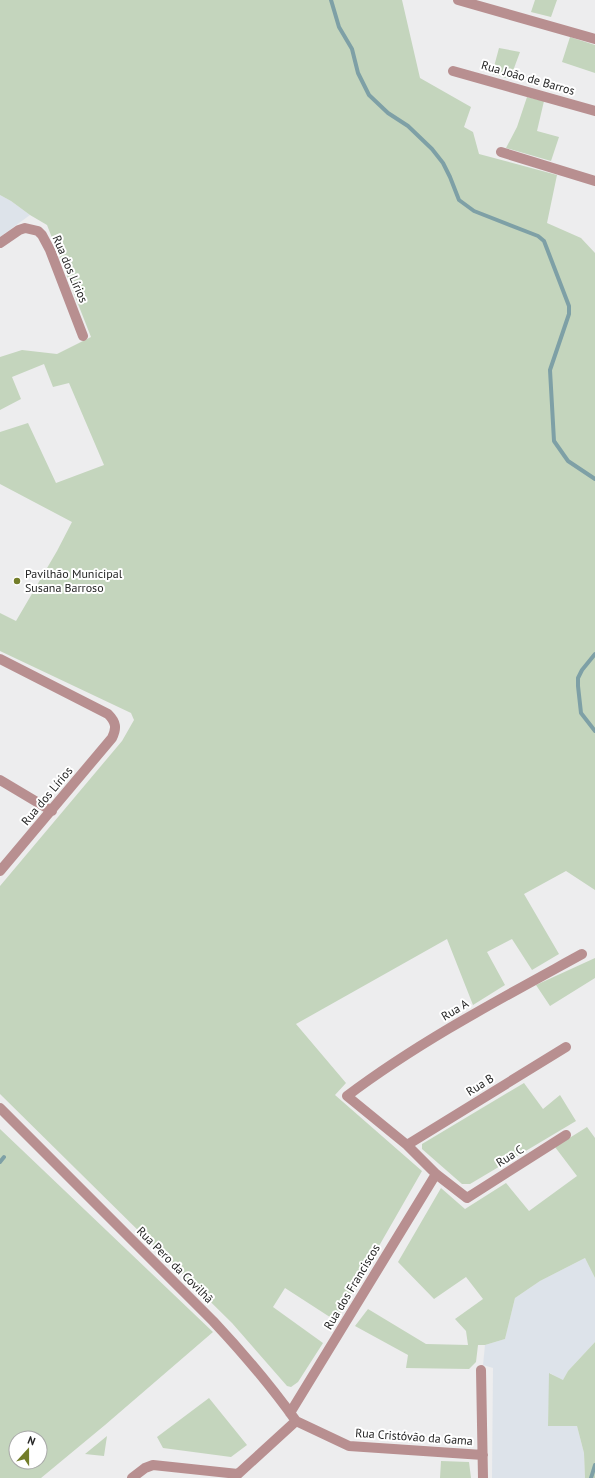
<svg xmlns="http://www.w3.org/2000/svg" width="595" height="1478" font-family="'PT Sans',sans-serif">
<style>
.built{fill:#dde3ea}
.green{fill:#c4d5bd;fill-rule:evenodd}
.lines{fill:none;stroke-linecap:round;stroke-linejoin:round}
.stream{stroke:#7ea0a6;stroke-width:4}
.minor{stroke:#b88f90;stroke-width:10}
.poi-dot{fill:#737d29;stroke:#fff;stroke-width:1.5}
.labels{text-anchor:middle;stroke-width:4;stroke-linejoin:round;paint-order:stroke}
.street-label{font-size:12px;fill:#252525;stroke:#fff}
.poi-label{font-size:12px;fill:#252525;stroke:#fff;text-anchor:start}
</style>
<rect width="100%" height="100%" fill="#ededee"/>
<path class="built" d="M 0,195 L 11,201 L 30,215 L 0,237 Z
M 585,1258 L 595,1278 L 595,1342 L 568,1371 L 563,1381 L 550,1373 L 548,1425 L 577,1426 L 584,1453 L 585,1478 L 492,1478 L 493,1368 L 483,1365 L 485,1345 L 505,1339 L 515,1298 L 540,1281 Z"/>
<path class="green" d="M 0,0 L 402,0 L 420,78 L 471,107 L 464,127 L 473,132 L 479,154 L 557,175 L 547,223 L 581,238 L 595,253 L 595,890 L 566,871 L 524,894 L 559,954 L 532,970 L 512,939 L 487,952 L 505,985 L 473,1005 L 447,939 L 296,1024 L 346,1083 L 335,1095 L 422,1171 L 336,1321 L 285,1288 L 273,1307 L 323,1343 L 298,1382 L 291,1387 L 287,1386 L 232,1323 L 0,1094 L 0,886 L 122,741 L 134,720 L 131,713 L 0,651 L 0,613 L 16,621 L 57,551 L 72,522 L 0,484 L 0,432 L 28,423 L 56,483 L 104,465 L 69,383 L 53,387 L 44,364 L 12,377 L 21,399 L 0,410 L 0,357 L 22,350 L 57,354 L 91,337 L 47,225 L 30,215 L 11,201 L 0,195 Z
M 535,0 L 557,0 L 551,17 L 531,12 Z
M 570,37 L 595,45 L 595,73 L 562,62 Z
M 499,48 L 520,52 L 510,79 L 492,74 Z
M 527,97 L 544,101 L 537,131 L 559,137 L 551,161 L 506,148 L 517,127 Z
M 595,958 L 595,978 L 550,1006 L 536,985 Z
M 524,1083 L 543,1109 L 560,1095 L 576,1121 L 470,1184 L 462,1184 L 422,1149 L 422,1144 Z
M 587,1127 L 595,1138 L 595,1278 L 585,1258 L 540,1281 L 515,1298 L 505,1339 L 485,1345 L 478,1345 L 476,1362 L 469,1369 L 406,1368 L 408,1355 L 355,1326 L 368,1309 L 426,1344 L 468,1345 L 466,1331 L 455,1319 L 483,1299 L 466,1277 L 434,1299 L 398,1262 L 441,1188 L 465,1209 L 506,1183 L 529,1211 L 577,1176 L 555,1147 Z
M 0,1129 L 213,1332 L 105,1425 L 41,1478 L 0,1478 ZM 16,1438 L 40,1438 L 40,1462 L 16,1462 Z
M 595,1342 L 595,1478 L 585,1478 L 584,1453 L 577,1426 L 548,1426 L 549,1373 L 563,1380 L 568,1371 Z
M 209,1398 L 247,1445 L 231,1457 L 163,1448 L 157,1437 Z
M 107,1436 L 104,1456 L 85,1454 Z
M 441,1461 L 469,1462 L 471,1478 L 440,1478 Z"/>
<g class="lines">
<path class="stream" d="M 331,0 L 339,27 L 352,49 L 358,73 L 369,95 L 388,113 L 408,126 L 432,149 L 443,163 L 450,177 L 459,200 L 474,211 L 538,236 L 544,241 L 569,306 L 569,314 L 550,370 L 554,441 L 568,461 L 595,479
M 595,654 L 582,670 L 578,678 L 578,686 L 581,713 L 595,731
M 0,1162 L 4,1157
M 591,1478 L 595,1465"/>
<path class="minor" d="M 458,0 L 595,39
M 453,71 L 595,111
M 501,152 L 595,181
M 0,243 L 19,230 L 25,228 L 38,231 L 42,235 L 50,250 L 83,336
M 0,659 L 108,714 C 116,722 117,728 112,738 L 0,871
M 0,780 L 52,811
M 0,1108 L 213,1321 C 243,1353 271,1386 296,1421
M 566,1135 L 467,1198 L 436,1174 L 407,1145 L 347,1096 C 420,1041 502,998 582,954
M 407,1145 L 566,1047
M 481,1370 L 483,1478
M 290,1413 L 436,1174
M 132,1478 L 145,1468 L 153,1465 L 238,1474 L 296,1421 L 349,1446 L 483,1455"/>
</g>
<circle class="poi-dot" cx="17" cy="581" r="4"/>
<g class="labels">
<g class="street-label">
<text transform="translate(528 78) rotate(16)" y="4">Rua João de Barros</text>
<text transform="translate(70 269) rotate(67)" y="4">Rua dos Lírios</text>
<text transform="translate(47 796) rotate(-50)" y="4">Rua dos Lírios</text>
<text transform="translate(455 1010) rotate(-31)" y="4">Rua A</text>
<text transform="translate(480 1085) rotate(-32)" y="4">Rua B</text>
<text transform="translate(510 1156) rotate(-32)" y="4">Rua C</text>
<text transform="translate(175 1265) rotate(45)" y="4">Rua Pero da Covilhã</text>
<text transform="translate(352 1287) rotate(-59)" y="4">Rua dos Franciscos</text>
<text transform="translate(414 1437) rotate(4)" y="4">Rua Cristóvão da Gama</text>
</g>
<g class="poi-label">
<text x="25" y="578">Pavilhão Municipal<tspan x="25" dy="14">Susana Barroso</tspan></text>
</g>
</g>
<g transform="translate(28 1450) rotate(21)"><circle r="19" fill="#ffffff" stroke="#a8a8a8"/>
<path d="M0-3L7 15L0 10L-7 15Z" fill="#737d29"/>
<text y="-6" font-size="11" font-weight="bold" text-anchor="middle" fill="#252525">N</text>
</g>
</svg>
